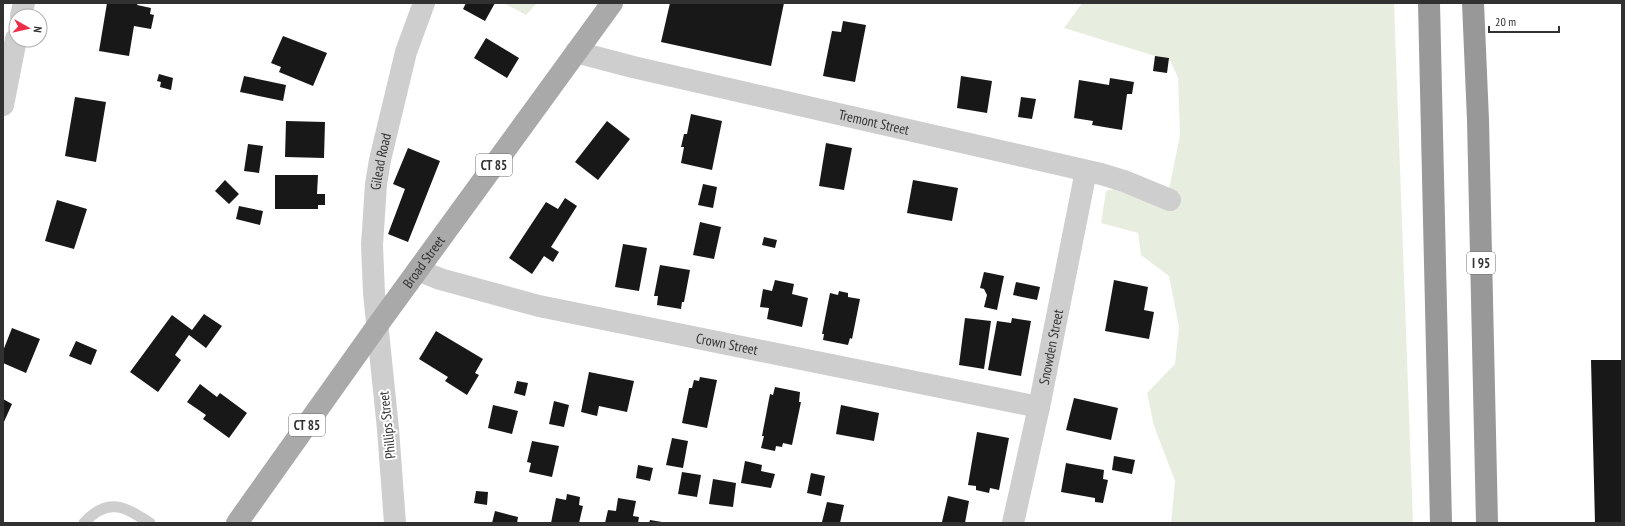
<svg xmlns="http://www.w3.org/2000/svg" width="1625" height="526" font-family="'PT Sans Narrow',sans-serif">
<style>
.green{fill:#e8eedf}
.building{fill:#181818}
.lines{fill:none;stroke-linecap:round;stroke-linejoin:round}
.lane{stroke:#cecece;stroke-width:11}
.street{stroke:#cecece;stroke-width:22}
.primary{stroke:#a9a9a9;stroke-width:22}
.highway{stroke:#989898;stroke-width:22}
.labels{text-anchor:middle;stroke-width:4;stroke-linejoin:round;paint-order:stroke}
.shield{fill:#fff;stroke:#6f6f6f;stroke-width:1}
.shield-label{font-size:13px;font-weight:bold;fill:#313131}
.street-label{font-size:14px;fill:#313131;stroke:#fff}
</style>
<rect width="100%" height="100%" fill="#fff"/>
<path class="green" d="M 504,3 L 537,3 L 526,15 Z
M 1082,3 L 1394,3 L 1413,523 L 1171,523 L 1175,481 L 1154,426 L 1147,393 L 1175,364 L 1179,327 L 1169,276 L 1141,255 L 1138,233 L 1101,223 L 1106,191 L 1114,189 L 1168,209 L 1169,189 L 1180,135 L 1178,78 L 1169,58 L 1155,56 L 1064,28 Z"/>
<path class="building" d="M 107,3 L 138,3 L 137,5 L 151,8 L 150,14 L 154,15 L 151,29 L 134,26 L 129,56 L 99,51 Z
M 466,3 L 495,3 L 485,21 L 463,9 Z
M 670,3 L 784,3 L 771,66 L 661,42 Z
M 843,21 L 866,25 L 855,82 L 823,76 L 832,31 L 841,32 Z
M 283,36 L 327,53 L 313,86 L 279,72 L 281,67 L 271,63 Z
M 486,38 L 519,58 L 507,78 L 474,58 Z
M 1155,56 L 1169,58 L 1167,73 L 1153,71 Z
M 159,74 L 173,78 L 171,90 L 160,87 L 161,82 L 157,81 Z
M 244,76 L 286,85 L 283,101 L 240,92 Z
M 961,76 L 992,81 L 987,113 L 957,108 Z
M 1110,78 L 1134,82 L 1132,94 L 1127,94 L 1122,130 L 1092,125 L 1093,121 L 1074,118 L 1079,80 L 1109,85 Z
M 75,97 L 106,102 L 96,162 L 65,156 Z
M 1021,97 L 1036,99 L 1032,119 L 1018,117 Z
M 691,114 L 722,121 L 712,170 L 681,163 L 684,147 L 681,147 L 684,134 L 687,134 Z
M 286,121 L 325,122 L 324,158 L 285,157 Z
M 607,121 L 630,139 L 598,180 L 575,162 Z
M 826,143 L 852,148 L 844,190 L 819,186 Z
M 248,144 L 263,146 L 259,173 L 244,171 Z
M 408,148 L 440,161 L 408,242 L 388,234 L 405,189 L 393,184 Z
M 275,175 L 318,175 L 317,194 L 325,194 L 325,205 L 318,205 L 318,209 L 275,209 Z
M 225,180 L 239,194 L 229,204 L 215,191 Z
M 913,180 L 958,188 L 952,221 L 907,213 Z
M 703,184 L 717,187 L 713,208 L 698,205 Z
M 565,198 L 577,206 L 551,247 L 559,252 L 553,262 L 544,256 L 532,274 L 509,258 L 546,202 L 558,209 Z
M 57,200 L 87,209 L 74,249 L 45,241 Z
M 239,206 L 263,211 L 260,225 L 236,219 Z
M 700,222 L 721,227 L 714,259 L 693,255 Z
M 764,237 L 777,240 L 775,248 L 762,245 Z
M 623,244 L 647,248 L 639,291 L 615,287 Z
M 660,265 L 690,270 L 684,302 L 682,302 L 681,309 L 657,305 L 658,296 L 654,296 Z
M 984,272 L 1004,276 L 997,310 L 984,307 L 987,295 L 984,289 L 980,288 Z
M 775,280 L 794,284 L 792,294 L 808,298 L 802,327 L 767,319 L 769,308 L 760,307 L 763,289 L 772,291 Z
M 1114,280 L 1148,287 L 1144,310 L 1154,312 L 1149,339 L 1105,331 Z
M 1016,282 L 1040,287 L 1037,300 L 1013,295 Z
M 839,291 L 848,293 L 848,297 L 860,299 L 852,339 L 850,338 L 848,345 L 823,340 L 824,334 L 822,334 L 830,293 L 838,295 Z
M 204,314 L 222,326 L 206,348 L 189,335 L 175,355 L 181,360 L 158,392 L 130,372 L 172,315 L 192,330 Z
M 965,318 L 991,321 L 984,369 L 959,365 Z
M 1012,318 L 1031,321 L 1021,376 L 988,370 L 997,321 L 1011,323 Z
M 12,328 L 40,339 L 26,373 L 3,363 L 3,351 Z
M 436,331 L 483,359 L 475,373 L 479,375 L 467,395 L 445,381 L 448,377 L 419,359 Z
M 76,341 L 97,350 L 91,365 L 69,356 Z
M 1591,360 L 1622,360 L 1622,523 L 1595,523 Z
M 589,372 L 634,381 L 627,412 L 599,406 L 597,416 L 581,412 Z
M 700,377 L 717,380 L 707,428 L 682,423 L 689,388 L 692,388 L 694,380 L 699,381 Z
M 517,381 L 528,383 L 525,396 L 514,393 Z
M 200,384 L 217,397 L 220,393 L 247,413 L 229,438 L 203,419 L 206,415 L 187,402 Z
M 775,387 L 800,392 L 799,402 L 801,402 L 792,445 L 783,443 L 782,447 L 776,446 L 775,451 L 761,448 L 764,436 L 762,436 L 770,394 L 773,395 Z
M 1074,398 L 1118,408 L 1111,440 L 1066,430 Z
M 3,399 L 12,404 L 3,424 Z
M 554,401 L 569,405 L 564,427 L 549,424 Z
M 493,405 L 518,411 L 512,434 L 488,428 Z
M 841,405 L 879,413 L 874,441 L 836,434 Z
M 977,432 L 1009,438 L 999,490 L 990,488 L 989,493 L 976,490 L 976,486 L 968,485 Z
M 672,438 L 688,441 L 683,468 L 666,465 Z
M 532,441 L 559,446 L 552,477 L 529,472 L 531,463 L 527,462 Z
M 1114,456 L 1135,460 L 1132,474 L 1112,470 Z
M 745,461 L 762,465 L 761,471 L 775,474 L 771,488 L 741,483 Z
M 1066,463 L 1104,470 L 1103,479 L 1108,480 L 1103,503 L 1095,502 L 1095,498 L 1061,492 Z
M 638,465 L 653,468 L 650,481 L 636,478 Z
M 682,472 L 701,475 L 697,497 L 678,494 Z
M 811,473 L 825,476 L 821,496 L 807,493 Z
M 713,479 L 736,483 L 733,507 L 709,504 Z
M 476,491 L 488,492 L 487,505 L 474,503 Z
M 567,494 L 580,497 L 579,505 L 583,506 L 579,523 L 551,523 L 556,498 L 566,500 Z
M 948,496 L 969,501 L 965,523 L 942,522 Z
M 618,498 L 636,501 L 633,516 L 639,517 L 638,523 L 605,523 L 608,510 L 616,511 Z
M 827,502 L 844,505 L 840,523 L 822,522 Z
M 495,511 L 518,517 L 517,523 L 492,523 Z
M 650,520 L 662,522 L 662,523 L 649,523 Z"/>
<g class="lines">
<path class="lane" d="M 84,523 C 108,496 125,507 150,523"/>
<g class="street">
<path d="M 21,16 L 24,3"/>
<path id="s1" d="M 576,52 L 633,67 L 1101,174 L 1124,181 L 1170,200"/>
<path d="M 3,105 L 16,39"/>
<path id="s2" d="M 418,270 L 440,279 L 539,306 L 1039,407"/>
<path id="s3" d="M 395,523 L 388,429 L 374,293 L 372,245 L 376,184 L 380,160 L 406,52 L 424,3"/>
<path id="s4" d="M 1013,523 L 1039,407 L 1086,171"/>
</g>
<path class="primary" id="s5" d="M 237,523 L 377,326 L 612,3"/>
<path class="highway" d="M 1429,3 L 1441,523
M 1473,3 L 1478,120 L 1487,523"/>
</g>
<g class="labels">
<g class="shield">
<rect x="476" y="154" width="36" height="22" rx="3"/>
<rect x="1467" y="252" width="28" height="22" rx="3"/>
<rect x="289" y="414" width="36" height="22" rx="3"/>
</g>
<g class="shield-label">
<text x="494" y="170">CT 85</text>
<text x="1481" y="268">I 95</text>
<text x="307" y="430">CT 85</text>
</g>
<g class="street-label">
<text dy="5" stroke="none"><textPath href="#s1" startOffset="306">Tremont Street</textPath></text>
<text dy="5" stroke="none"><textPath href="#s3" startOffset="363">Gilead Road</textPath></text>
<text dy="5" stroke="none"><textPath href="#s5" startOffset="321">Broad Street</textPath></text>
<text dy="5" stroke="none"><textPath href="#s2" startOffset="318">Crown Street</textPath></text>
<text dy="5" stroke="none"><textPath href="#s4" startOffset="180">Snowden Street</textPath></text>
<text transform="translate(387 425) rotate(-96)" y="5">Phillips Street</text>
</g>
</g>
<rect width="1625" height="526" fill="none" stroke="#313131" stroke-width="8"/>
<g transform="translate(28 28) rotate(98)"><circle r="19" fill="#ffffff" stroke="#adadad"/>
<path d="M0-3L7 15L0 10L-7 15Z" fill="#ec2f46"/>
<text y="-6" font-size="11" font-weight="bold" text-anchor="middle" fill="#313131">N</text>
</g>
<path d="M1489 26v6h70v-6" fill="none" stroke="#313131" stroke-width="2"/>
<text x="1495" y="26" font-size="12" fill="#313131" stroke="#ffffff" stroke-width="3" paint-order="stroke">20 m</text>
</svg>
